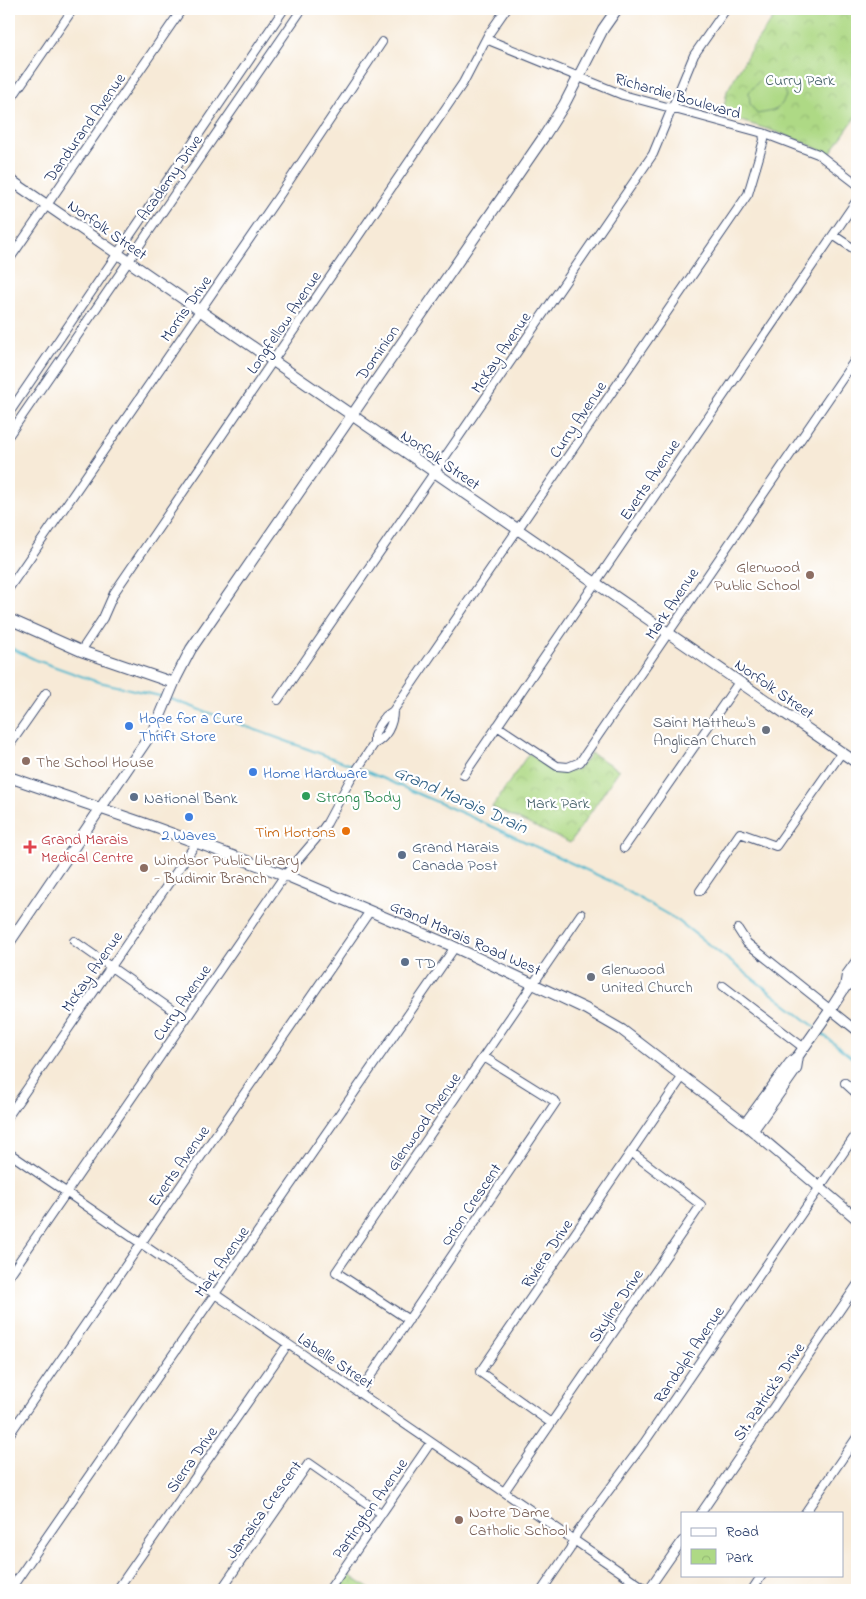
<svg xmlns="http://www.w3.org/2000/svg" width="866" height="1599" font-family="'Indie Flower',sans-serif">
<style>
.park{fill:url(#park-crowns);stroke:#648472}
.garden{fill:#aed985;stroke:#648472}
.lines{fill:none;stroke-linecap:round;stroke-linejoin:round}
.stream{stroke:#50b8ce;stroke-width:2}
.minor-casing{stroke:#3c4b70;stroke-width:10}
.tertiary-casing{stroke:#3c4b70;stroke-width:12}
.minor{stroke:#fff;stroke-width:8}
.tertiary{stroke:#fff;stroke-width:10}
.education-dot{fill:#8d6e63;stroke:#fff;stroke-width:2}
.shop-dot{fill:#3f7fe0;stroke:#fff;stroke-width:2}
.worship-dot{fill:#6b7280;stroke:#fff;stroke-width:2}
.leisure-dot{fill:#2e9e5b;stroke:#fff;stroke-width:2}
.service-dot{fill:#5c6f8a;stroke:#fff;stroke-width:2}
.food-dot{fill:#e8710a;stroke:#fff;stroke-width:2}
.health-dot{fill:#e0444e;stroke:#fff;stroke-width:2}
.labels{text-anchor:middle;stroke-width:4.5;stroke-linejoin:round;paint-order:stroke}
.park-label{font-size:16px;fill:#47626a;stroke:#fff}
.street-label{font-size:16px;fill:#1b2f5e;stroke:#fff}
.education-label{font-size:16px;fill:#785e54;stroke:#fff;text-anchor:start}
.shop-label{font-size:16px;fill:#366cbe;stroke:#fff;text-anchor:start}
.worship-label{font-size:16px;fill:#5b616d;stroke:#fff;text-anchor:end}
.leisure-label{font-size:16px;fill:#27864d;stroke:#fff;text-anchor:start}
.service-label{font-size:16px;fill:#4e5e75;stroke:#fff;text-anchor:start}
.food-label{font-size:16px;fill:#c56008;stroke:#fff;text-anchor:end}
.health-label{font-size:16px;fill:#be3a42;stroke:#fff;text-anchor:start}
.water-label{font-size:18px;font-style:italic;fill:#2e5f85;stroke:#fff}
</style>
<defs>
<pattern id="park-crowns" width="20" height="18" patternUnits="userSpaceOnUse" patternTransform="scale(1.25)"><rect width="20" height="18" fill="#aed985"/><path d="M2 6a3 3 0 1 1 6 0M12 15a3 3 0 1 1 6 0" fill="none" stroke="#95bb75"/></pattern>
</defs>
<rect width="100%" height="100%" fill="#fff"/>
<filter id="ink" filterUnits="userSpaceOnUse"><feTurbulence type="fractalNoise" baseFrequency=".02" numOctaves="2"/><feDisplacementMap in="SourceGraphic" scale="10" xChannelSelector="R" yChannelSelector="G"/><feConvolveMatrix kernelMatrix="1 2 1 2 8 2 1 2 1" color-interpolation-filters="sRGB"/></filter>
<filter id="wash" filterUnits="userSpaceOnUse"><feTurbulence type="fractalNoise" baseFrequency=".0096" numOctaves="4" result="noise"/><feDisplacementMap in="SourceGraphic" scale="20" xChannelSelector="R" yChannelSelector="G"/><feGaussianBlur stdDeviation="1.12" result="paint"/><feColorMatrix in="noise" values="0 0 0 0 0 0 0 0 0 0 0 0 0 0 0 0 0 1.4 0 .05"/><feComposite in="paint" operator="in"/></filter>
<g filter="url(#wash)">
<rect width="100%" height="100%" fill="#f7ead7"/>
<path class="park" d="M 780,9 L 857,9 L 857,115 L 829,155 C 799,137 765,129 732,118 L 722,117 L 727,91 L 751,49 Z
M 529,753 C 543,763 560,778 578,768 C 583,766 588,757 591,753 L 619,770 L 570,843 L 492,807 Z
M 346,1573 L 371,1590 L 334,1590 Z"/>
<path class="garden" d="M 766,77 C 779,79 782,84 786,96 C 779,112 773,111 757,114 L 750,104 L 749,92 L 759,81 Z"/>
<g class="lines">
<path class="stream" d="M 9,647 L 36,660 L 95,681 L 164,697
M 171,699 L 357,767
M 361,769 L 467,815 L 608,880 L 677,920 L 815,1027
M 820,1032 L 857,1062"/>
</g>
</g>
<g filter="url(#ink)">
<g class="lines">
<g class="minor-casing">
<path id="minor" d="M 486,39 L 623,95 L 763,133 L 818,154 L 857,184
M 9,102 L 73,9
M 833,235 L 857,251
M 9,260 L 182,9
M 9,413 L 284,9
M 9,435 L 302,9
M 9,588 L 281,193 L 382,42
M 81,651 L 103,618 L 114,593 L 463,83 L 488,35 L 506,9
M 278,700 L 653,154 L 694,55 L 726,9
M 497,726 L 557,766 L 568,767 L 580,762 L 857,357
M 374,744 C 386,738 393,725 393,711
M 9,746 L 46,693
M 464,775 L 857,200
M 624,848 L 739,682
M 700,891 L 740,833 L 776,846 L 842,752
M 738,929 L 747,943 L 857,1031
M 74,941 L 185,1019
M 723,986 L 804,1048
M 845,1083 L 857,1094
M 9,1115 L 197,842
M 9,1153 L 647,1590
M 9,1276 L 285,875 L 315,840 L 327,823 L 350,780 L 374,744 L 374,736 L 379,725 L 386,716 L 393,711 L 748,194 L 764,140 L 763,133
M 409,1320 L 336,1272 L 581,914
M 359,1393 L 556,1102 L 484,1057
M 551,1423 L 480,1372 L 683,1076
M 9,1435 L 370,911
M 504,1492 L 701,1205 L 631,1152
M 701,1513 L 857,1285
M 805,1513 L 857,1437
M 10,1590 L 455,947
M 117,1590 L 288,1344
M 221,1590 L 309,1463 L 382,1514
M 329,1590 L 431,1442
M 542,1590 L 570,1549 L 577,1533 L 644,1443 L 857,1133
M 648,1590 L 682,1541
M 752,1590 L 762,1575"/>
</g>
<g class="tertiary-casing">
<path id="tertiary" d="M 9,179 L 857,763
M 9,619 L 81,651 L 174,683
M 9,777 L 143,823 L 285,875 L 450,945 L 586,1009 L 622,1030 L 741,1121 L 857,1219
M 9,943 L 155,728 L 176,678 L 191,649 L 543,138 L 564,105 L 603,29 L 617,9
M 845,987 L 857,980
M 745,1124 L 790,1063 L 798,1056 L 831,1009 L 845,987 L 847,975 L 857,961
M 753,1130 L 796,1069 L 798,1056"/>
</g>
<use href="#minor" class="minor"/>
<use href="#tertiary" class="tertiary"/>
</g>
</g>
<g class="education-dot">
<circle cx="810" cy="575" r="5"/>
<circle cx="26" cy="761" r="5"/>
<circle cx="144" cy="868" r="5"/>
<circle cx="459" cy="1520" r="5"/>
</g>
<g class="shop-dot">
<circle cx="129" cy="726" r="5"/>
<circle cx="253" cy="772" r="5"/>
<circle cx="189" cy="817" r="5"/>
</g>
<g class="worship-dot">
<circle cx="766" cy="730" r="5"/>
<circle cx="591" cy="977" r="5"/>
</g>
<circle class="leisure-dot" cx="306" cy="796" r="5"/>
<g class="service-dot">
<circle cx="134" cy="797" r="5"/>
<circle cx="402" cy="855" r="5"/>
<circle cx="405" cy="962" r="5"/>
</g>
<circle class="food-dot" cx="346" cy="831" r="5"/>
<path class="health-dot" d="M27.5 839.5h5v5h5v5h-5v5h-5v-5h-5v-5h5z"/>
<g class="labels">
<g class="park-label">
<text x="800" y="85">Curry Park</text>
<text x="558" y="808">Mark Park</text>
</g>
<g class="street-label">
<text transform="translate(678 95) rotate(16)" y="6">Richardie Boulevard</text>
<text transform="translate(84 127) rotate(-55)" y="6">Dandurand Avenue</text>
<text transform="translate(169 177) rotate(-55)" y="6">Academy Drive</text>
<text transform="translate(108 229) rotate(35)" y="6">Norfolk Street</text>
<text transform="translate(185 308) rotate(-55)" y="6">Morris Drive</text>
<text transform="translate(283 322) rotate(-56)" y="6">Longfellow Avenue</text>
<text transform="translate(377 352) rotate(-55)" y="6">Dominion</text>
<text transform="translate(500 352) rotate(-56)" y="6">McKay Avenue</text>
<text transform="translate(577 419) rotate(-56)" y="6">Curry Avenue</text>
<text transform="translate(441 459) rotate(35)" y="6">Norfolk Street</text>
<text transform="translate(649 479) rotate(-56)" y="6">Everts Avenue</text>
<text transform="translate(671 603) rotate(-56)" y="6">Mark Avenue</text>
<text transform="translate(775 688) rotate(35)" y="6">Norfolk Street</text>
<text transform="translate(466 937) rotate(24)" y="6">Grand Marais Road West</text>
<text transform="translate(91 971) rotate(-55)" y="6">McKay Avenue</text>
<text transform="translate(181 1002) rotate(-55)" y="6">Curry Avenue</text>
<text transform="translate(423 1121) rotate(-55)" y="6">Glenwood Avenue</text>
<text transform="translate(178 1165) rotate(-55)" y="6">Everts Avenue</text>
<text transform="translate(470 1204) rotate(-56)" y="6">Orion Crescent</text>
<text transform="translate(546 1253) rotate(-56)" y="6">Riviera Drive</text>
<text transform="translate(221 1261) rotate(-55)" y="6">Mark Avenue</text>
<text transform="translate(615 1305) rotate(-56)" y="6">Skyline Drive</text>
<text transform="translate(688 1354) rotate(-56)" y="6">Randolph Avenue</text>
<text transform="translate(336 1360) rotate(34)" y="6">Labelle Street</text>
<text transform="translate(768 1391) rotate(-56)" y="6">St. Patrick's Drive</text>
<text transform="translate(191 1459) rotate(-55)" y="6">Sierra Drive</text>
<text transform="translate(369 1508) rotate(-55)" y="6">Partington Avenue</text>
<text transform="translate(263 1509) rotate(-54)" y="6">Jamaica Crescent</text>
</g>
<g class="education-label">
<text x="800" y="572" text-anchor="end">Glenwood<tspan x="800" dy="18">Public School</tspan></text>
<text x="36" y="767">The School House</text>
<text x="154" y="865">Windsor Public Library<tspan x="154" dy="18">- Budimir Branch</tspan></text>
<text x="469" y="1517">Notre Dame<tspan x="469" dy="18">Catholic School</tspan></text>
</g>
<g class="shop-label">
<text x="139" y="723">Hope for a Cure<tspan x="139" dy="18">Thrift Store</tspan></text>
<text x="263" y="778">Home Hardware</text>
<text x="189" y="840" text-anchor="middle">2 Waves</text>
</g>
<g class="worship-label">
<text x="756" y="727">Saint Matthew's<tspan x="756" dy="18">Anglican Church</tspan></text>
<text x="601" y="974" text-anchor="start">Glenwood<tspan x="601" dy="18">United Church</tspan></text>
</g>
<g class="leisure-label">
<text x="316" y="802">Strong Body</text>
</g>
<g class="service-label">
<text x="144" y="803">National Bank</text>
<text x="412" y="852">Grand Marais<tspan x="412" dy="18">Canada Post</tspan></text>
<text x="415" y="968">TD</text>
</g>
<g class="food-label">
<text x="336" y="837">Tim Hortons</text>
</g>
<g class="health-label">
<text x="41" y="844">Grand Marais<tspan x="41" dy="18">Medical Centre</tspan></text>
</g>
<g class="water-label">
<text transform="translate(461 799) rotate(24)" y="6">Grand Marais Drain</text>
</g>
</g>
<rect width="866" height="1599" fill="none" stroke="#fff" stroke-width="30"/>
<rect x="681" y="1512" width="162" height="65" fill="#ffffff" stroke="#a4acbf"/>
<rect x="691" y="1528" width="25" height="8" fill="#ffffff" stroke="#a4acbf"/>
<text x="726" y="1536" font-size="15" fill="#1b2f5e">Road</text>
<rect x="691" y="1549" width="25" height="15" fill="url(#park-crowns)" stroke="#a4acbf"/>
<text x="726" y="1562" font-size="15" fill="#1b2f5e">Park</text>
</svg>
